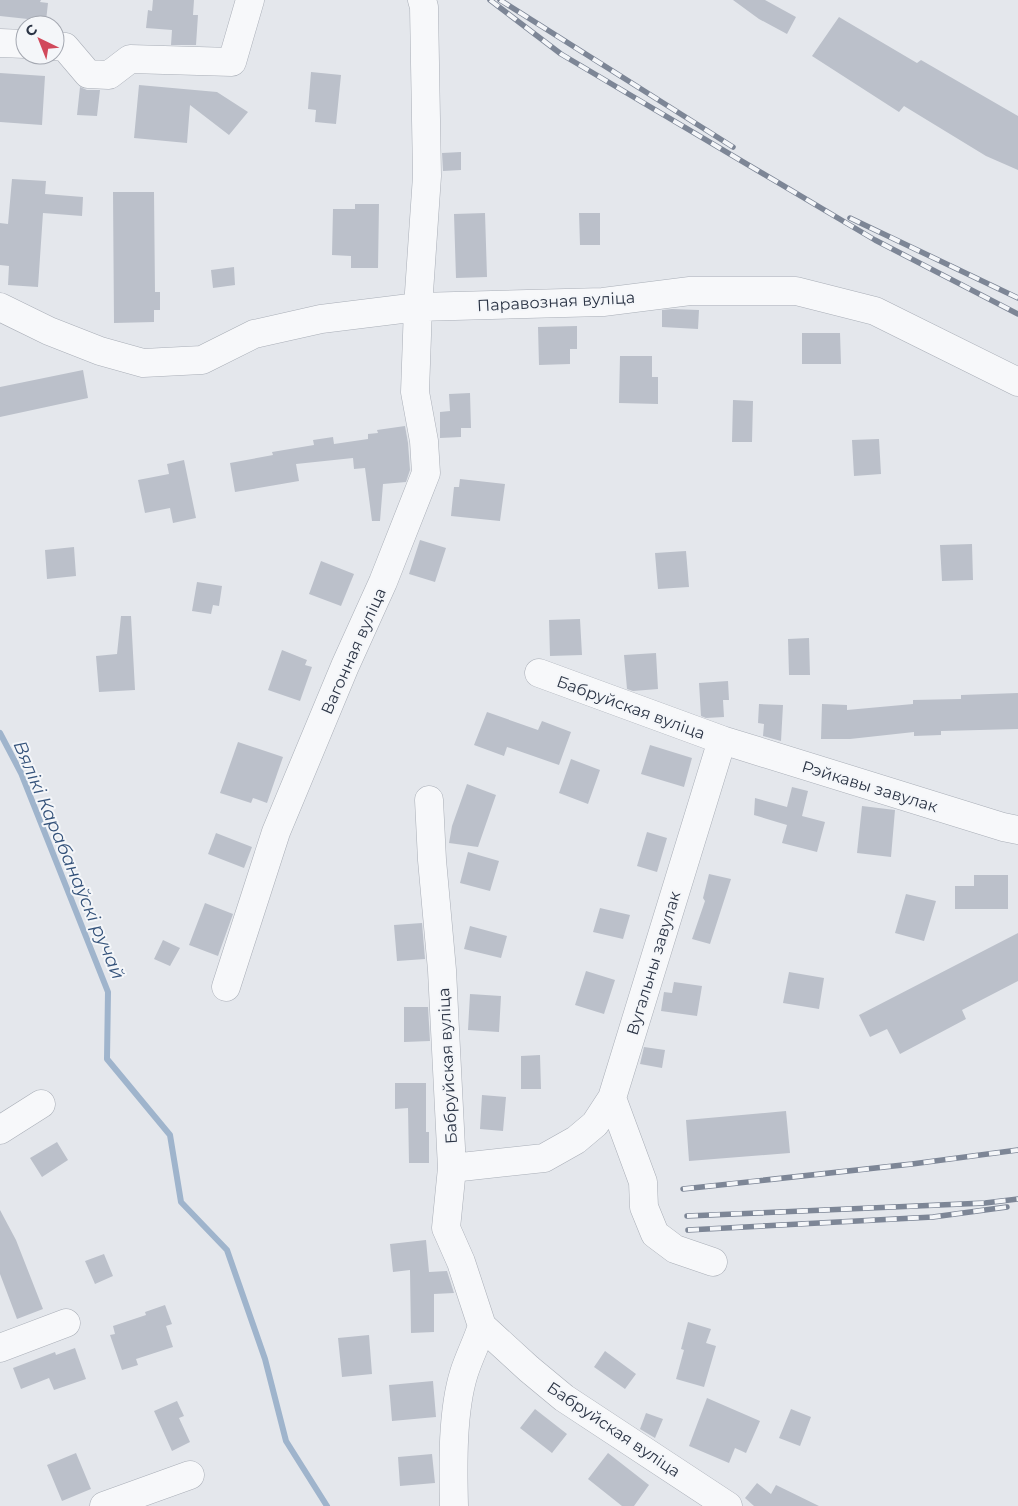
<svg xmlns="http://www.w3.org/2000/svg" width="1018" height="1506" font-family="Montserrat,sans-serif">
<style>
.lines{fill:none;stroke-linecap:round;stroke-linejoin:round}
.stream{stroke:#9fb4cc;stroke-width:6}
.building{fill:#bbc0ca}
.minor-casing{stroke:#a9aeb7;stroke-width:29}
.minor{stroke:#f7f8fa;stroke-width:28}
.rail-casing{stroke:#7d8696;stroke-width:5.5}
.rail{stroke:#f4f6f9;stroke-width:4;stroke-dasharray:11;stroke-linecap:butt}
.labels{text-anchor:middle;stroke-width:4;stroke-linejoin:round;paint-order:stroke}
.street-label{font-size:16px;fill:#2b3445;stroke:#f4f6f9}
.water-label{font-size:18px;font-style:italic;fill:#34527a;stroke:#f4f6f9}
</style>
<rect width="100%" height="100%" fill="#e4e7ec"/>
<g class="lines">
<path class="stream" d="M 0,733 L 21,773 L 108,992 L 107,1059 L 170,1135 L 181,1202 L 227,1250 L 265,1359 L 286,1441 L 327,1506"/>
</g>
<path class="building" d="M 0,0 L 41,0 L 40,2 L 48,3 L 46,21 L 0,16 Z
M 153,0 L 194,0 L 193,15 L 198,15 L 196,45 L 171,45 L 172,30 L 146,28 L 148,10 L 152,11 Z
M 733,0 L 765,0 L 796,17 L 787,34 L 759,19 Z
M 839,17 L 917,63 L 921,60 L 1018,116 L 1018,170 L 986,156 L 904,106 L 899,112 L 812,56 Z
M 311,72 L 341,75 L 336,124 L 315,122 L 316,110 L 308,109 Z
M 0,73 L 45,76 L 42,125 L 0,122 Z
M 139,85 L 217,92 L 248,112 L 229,135 L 190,105 L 187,143 L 134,138 Z
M 80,87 L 87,90 L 100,90 L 97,116 L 77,115 Z
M 461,152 L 461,170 L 443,171 L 442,153 Z
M 12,179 L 46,181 L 45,194 L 83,197 L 82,216 L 43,213 L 38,287 L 8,285 L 9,266 L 0,265 L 0,223 L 8,224 Z
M 113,192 L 154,192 L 155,292 L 160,292 L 160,310 L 154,310 L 154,322 L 114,323 Z
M 355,204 L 379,204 L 378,268 L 351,268 L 351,256 L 332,255 L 333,209 L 355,209 Z
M 485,213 L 487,277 L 456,278 L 454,214 Z
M 579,213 L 600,213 L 600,245 L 580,245 Z
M 234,267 L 235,285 L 213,288 L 211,270 Z
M 672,309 L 699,310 L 698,329 L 662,327 L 662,310 Z
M 577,326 L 577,349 L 570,349 L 570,364 L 539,365 L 538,327 Z
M 802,333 L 840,333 L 841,364 L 802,364 Z
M 620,356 L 652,356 L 652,377 L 658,377 L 658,404 L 619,403 Z
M 83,370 L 88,398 L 0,417 L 0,387 Z
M 470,393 L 471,428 L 461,428 L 461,437 L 440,438 L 440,412 L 450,411 L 449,394 Z
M 733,400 L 753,401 L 752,442 L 732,442 Z
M 405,426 L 408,443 L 410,470 L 406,482 L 383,484 L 380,521 L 372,521 L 365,468 L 354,469 L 353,458 L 296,464 L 299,481 L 235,492 L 230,463 L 273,455 L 272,452 L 314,445 L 313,440 L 333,437 L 334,444 L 368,439 L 368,434 L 378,433 L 377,430 Z
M 879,439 L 881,474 L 854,476 L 852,440 Z
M 184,460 L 196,518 L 173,523 L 170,508 L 145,513 L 138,480 L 169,474 L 167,464 Z
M 460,479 L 505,484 L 500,521 L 451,516 L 454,487 L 459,487 Z
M 420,540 L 446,548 L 435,582 L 409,574 Z
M 972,544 L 973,580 L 942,581 L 940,545 Z
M 74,547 L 76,576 L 47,579 L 45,550 Z
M 686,551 L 689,587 L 658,589 L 655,553 Z
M 321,561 L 354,574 L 341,606 L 309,594 Z
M 197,582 L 222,586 L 219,606 L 213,605 L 211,614 L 192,611 Z
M 121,616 L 131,616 L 135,690 L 99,692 L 96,656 L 117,654 Z
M 580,619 L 582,655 L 550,656 L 549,620 Z
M 809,638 L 810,675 L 789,675 L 788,639 Z
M 282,650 L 307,660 L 305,665 L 312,667 L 300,701 L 268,690 Z
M 656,653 L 658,689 L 633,691 L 627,689 L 624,655 Z
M 728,681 L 729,700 L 723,700 L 724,717 L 706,718 L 701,716 L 699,683 Z
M 1018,693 L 1018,729 L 941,731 L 941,735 L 914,736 L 914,732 L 850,739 L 821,739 L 822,704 L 847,705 L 847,710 L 913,704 L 913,700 L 961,699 L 961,695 Z
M 759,704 L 783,705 L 781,741 L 763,736 L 764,724 L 758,723 Z
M 487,712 L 538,730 L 542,721 L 571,732 L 559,765 L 507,747 L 504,756 L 474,745 Z
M 238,742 L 283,757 L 267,803 L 253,798 L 251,803 L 220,793 Z
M 650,745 L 692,758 L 684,787 L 641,774 Z
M 571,759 L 600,770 L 588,804 L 559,793 Z
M 467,784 L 496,795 L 478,847 L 449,843 L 452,826 Z
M 792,787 L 808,791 L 802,816 L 825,822 L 817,852 L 782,843 L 787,825 L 754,815 L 755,798 L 787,807 Z
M 862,806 L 895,810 L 891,857 L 857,853 Z
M 647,832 L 667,838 L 657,872 L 637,866 Z
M 216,833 L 252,847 L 244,868 L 208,854 Z
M 468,852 L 499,861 L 490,891 L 460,883 Z
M 709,874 L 731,879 L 710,944 L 692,939 L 705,901 L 703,898 Z
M 974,875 L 1008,875 L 1008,909 L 955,909 L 955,886 L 974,886 Z
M 906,894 L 936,901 L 924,941 L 895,933 Z
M 205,903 L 233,914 L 218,956 L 189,945 Z
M 600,908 L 630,915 L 623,939 L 593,932 Z
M 422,923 L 425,959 L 397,961 L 394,925 Z
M 470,926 L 507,936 L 501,958 L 464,949 Z
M 1018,933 L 1018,981 L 962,1010 L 966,1019 L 900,1054 L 887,1029 L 870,1037 L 859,1015 Z
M 163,940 L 180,948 L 170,966 L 154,959 Z
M 586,971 L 615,980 L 604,1014 L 575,1005 Z
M 789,972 L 824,978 L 819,1009 L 783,1003 Z
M 674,982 L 702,986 L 697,1016 L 661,1011 L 664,992 L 672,993 Z
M 470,994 L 501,996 L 499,1032 L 468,1030 Z
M 404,1007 L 428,1007 L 430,1041 L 404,1042 Z
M 644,1047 L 665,1050 L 662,1068 L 640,1064 Z
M 540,1055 L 541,1089 L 521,1089 L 521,1056 Z
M 395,1083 L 426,1083 L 426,1132 L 429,1132 L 429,1163 L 409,1163 L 408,1108 L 395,1109 Z
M 482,1095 L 506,1097 L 503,1131 L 480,1129 Z
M 786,1111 L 790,1153 L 689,1161 L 686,1120 Z
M 57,1142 L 68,1160 L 42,1177 L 30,1158 Z
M 0,1210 L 16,1240 L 43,1309 L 17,1319 L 0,1274 Z
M 426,1240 L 429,1272 L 447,1271 L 454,1293 L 434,1294 L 434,1332 L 411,1333 L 410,1270 L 393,1272 L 390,1244 Z
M 104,1254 L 113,1276 L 95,1284 L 85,1261 Z
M 165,1305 L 172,1324 L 166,1326 L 173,1347 L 136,1359 L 138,1365 L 122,1370 L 110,1335 L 115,1334 L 113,1326 L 146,1315 L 145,1312 Z
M 688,1322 L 711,1329 L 706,1343 L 716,1346 L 704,1387 L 676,1379 L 684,1350 L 681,1349 Z
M 369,1335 L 372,1374 L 342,1377 L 338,1338 Z
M 75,1348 L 86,1379 L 54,1390 L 49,1378 L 21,1389 L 13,1368 L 55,1352 L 56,1355 Z
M 605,1351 L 636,1374 L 625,1389 L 594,1367 Z
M 433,1381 L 436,1417 L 392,1421 L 389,1385 Z
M 707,1398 L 760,1421 L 746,1453 L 735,1448 L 729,1463 L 689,1446 Z
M 177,1401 L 184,1416 L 179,1418 L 190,1442 L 172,1451 L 154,1411 Z
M 535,1409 L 567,1434 L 552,1453 L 520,1428 Z
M 791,1409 L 811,1417 L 800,1446 L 779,1438 Z
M 646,1413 L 663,1419 L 655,1438 L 640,1429 Z
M 76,1453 L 91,1489 L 62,1501 L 47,1465 Z
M 608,1453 L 649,1485 L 634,1506 L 622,1506 L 588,1479 Z
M 432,1454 L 435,1483 L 400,1486 L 398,1457 Z
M 757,1483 L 771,1494 L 776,1485 L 819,1506 L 754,1506 L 745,1498 Z"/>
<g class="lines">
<g class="minor-casing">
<path id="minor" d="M 0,43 L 25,44
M 55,46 L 65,47 L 88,74 L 109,75 L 130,59 L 232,62 L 250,0
M 0,307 L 49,331 L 100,351 L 143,363 L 202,360 L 254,334 L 321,319 L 418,307 L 603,302 L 690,291 L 796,291 L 875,311 L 1018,382
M 539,673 L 722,740 L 1003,827 L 1018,830
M 429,800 L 432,860 L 442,970 L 452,1168 L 446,1228 L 461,1262 L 482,1326 L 529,1369 L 564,1398 L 728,1506
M 226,987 L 276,832 L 345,666 L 383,582 L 426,473 L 424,441 L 415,392 L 418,307 L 427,176 L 424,7 L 422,0
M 612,1098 L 643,1182 L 644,1207 L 655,1234 L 675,1249 L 713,1262
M 0,1130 L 41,1104
M 452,1168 L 544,1158 L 576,1140 L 595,1124 L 612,1098 L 722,740
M 0,1348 L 66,1323
M 104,1506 L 190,1475
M 454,1506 C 453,1466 452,1411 464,1373 C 469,1357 477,1342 482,1326"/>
</g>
<use href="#minor" class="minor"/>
<g class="rail-casing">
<path id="rail" d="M 490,0 L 561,54 L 875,240 L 1018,314
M 500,0 L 733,147
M 850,218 L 1018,298
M 683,1189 L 912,1164 L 1018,1150
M 687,1216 L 985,1203 L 1018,1199
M 688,1230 L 933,1217 L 1007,1207"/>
</g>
<use href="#rail" class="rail"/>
</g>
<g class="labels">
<g class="street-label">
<text transform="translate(556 301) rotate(-3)" y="6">Паравозная вуліца</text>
<text transform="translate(353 651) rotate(-66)" y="6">Вагонная вуліца</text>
<text transform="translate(631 707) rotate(20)" y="6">Бабруйская вуліца</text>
<text transform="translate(870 786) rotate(17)" y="6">Рэйкавы завулак</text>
<text transform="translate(653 963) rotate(-73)" y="6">Вугальны завулак</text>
<text transform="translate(447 1066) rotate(-93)" y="6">Бабруйская вуліца</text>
<text transform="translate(614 1429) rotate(34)" y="6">Бабруйская вуліца</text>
</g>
<g class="water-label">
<text transform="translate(69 860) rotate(67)" y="6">Вялікі Карабанаўскі ручай</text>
</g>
</g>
<g transform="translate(40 40) rotate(317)"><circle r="24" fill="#f4f6f9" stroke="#a4a8b1"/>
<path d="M0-4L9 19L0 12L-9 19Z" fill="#d1495b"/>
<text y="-8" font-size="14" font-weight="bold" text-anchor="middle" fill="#2b3445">С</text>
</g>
</svg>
